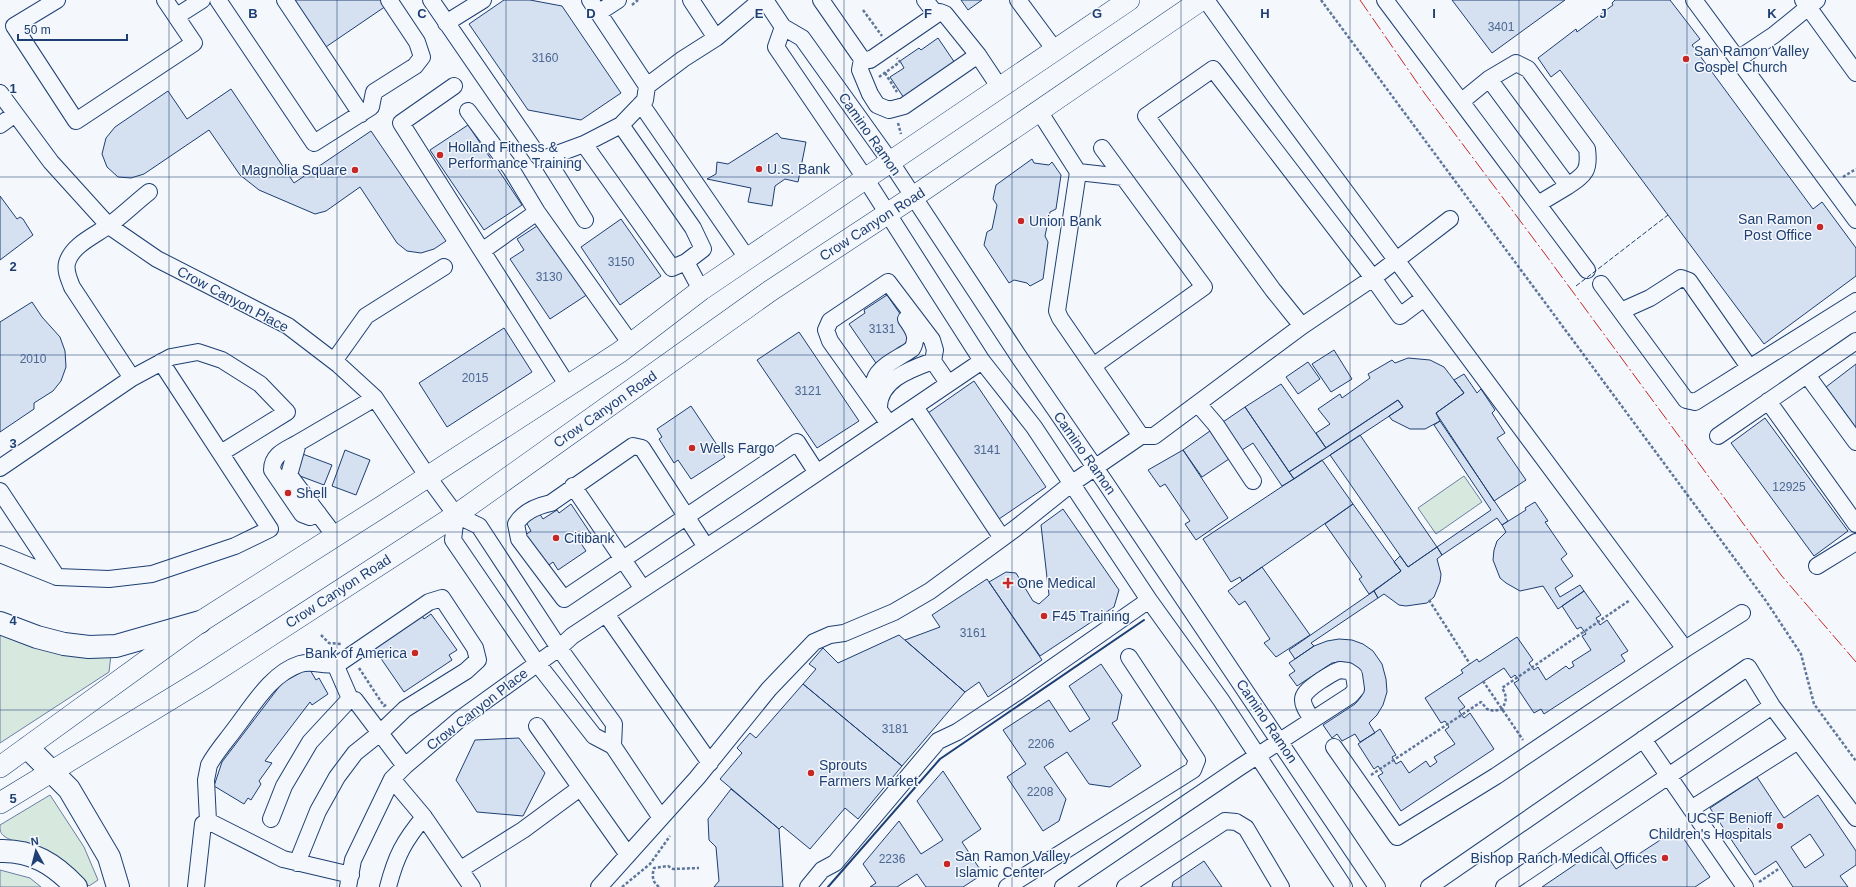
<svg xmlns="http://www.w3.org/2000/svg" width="1856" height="887" font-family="Helvetica,sans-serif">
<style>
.green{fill:#d7e8df;stroke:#687fa3}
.building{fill:#d5e0f0;stroke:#1d3f73;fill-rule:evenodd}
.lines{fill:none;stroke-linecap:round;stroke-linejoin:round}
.minor-casing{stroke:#1d3f73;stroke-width:18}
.major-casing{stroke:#1d3f73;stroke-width:22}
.highway-casing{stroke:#1d3f73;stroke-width:24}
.path{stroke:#5e769c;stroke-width:2.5;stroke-dasharray:3 2;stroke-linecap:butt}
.minor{stroke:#f4f7fb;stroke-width:16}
.major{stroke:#f4f7fb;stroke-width:21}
.highway{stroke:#f4f7fb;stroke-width:22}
.fence{stroke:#1d3f73;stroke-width:1;stroke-dasharray:5 2;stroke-linecap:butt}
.wall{stroke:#1d3f73;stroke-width:2}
.power{stroke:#c62828;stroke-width:1;stroke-dasharray:14 3 2 3;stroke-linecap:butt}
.grid{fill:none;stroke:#1d3f73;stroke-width:1;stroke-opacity:0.55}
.poi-dot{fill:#c62828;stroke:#f4f7fb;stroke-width:1.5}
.labels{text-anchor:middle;stroke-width:3;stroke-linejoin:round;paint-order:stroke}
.number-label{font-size:12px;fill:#4b6792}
.poi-label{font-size:14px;fill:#1d3f73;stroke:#f4f7fb;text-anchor:start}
.street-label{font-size:14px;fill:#1d3f73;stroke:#f4f7fb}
.grid-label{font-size:13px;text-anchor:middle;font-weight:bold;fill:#1d3f73;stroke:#f4f7fb;stroke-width:3;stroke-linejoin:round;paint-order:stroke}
</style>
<rect width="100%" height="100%" fill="#f4f7fb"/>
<path class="green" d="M 1464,476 L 1482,502 L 1436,534 L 1418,508 Z
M 0,633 L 111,654 L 109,672 L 0,743 Z
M 50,795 L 84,847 L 98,880 L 89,886 C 73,869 58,854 37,846 C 27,842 12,843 4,836 C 0,833 0,830 0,825 Z
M 0,870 L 30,878 L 41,887 L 0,887 Z"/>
<path class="building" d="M 281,0 L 382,0 L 386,6 L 317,53 Z
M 504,0 L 530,0 L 562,6 L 621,93 L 581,120 L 528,110 L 469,24 Z
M 961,0 L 982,0 L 968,10 Z
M 1452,0 L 1565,0 L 1492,53 Z
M 1615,0 L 1670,0 L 1700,39 L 1692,45 L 1813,209 L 1822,202 L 1856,248 L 1856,276 L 1764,344 L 1560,70 L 1551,77 L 1538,58 L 1576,29 L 1577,32 L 1613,5 L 1612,3 Z
M 938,38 L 955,63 L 904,98 L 890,77 L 904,68 L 900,61 L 919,48 L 921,50 Z
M 231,89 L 294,183 L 371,131 L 446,241 L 434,249 L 421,253 L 407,251 L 397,243 L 360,187 L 326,211 L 315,214 L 259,190 L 240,175 L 209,130 L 144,174 L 131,178 L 118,177 L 107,167 L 102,154 L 106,138 L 115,127 L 168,91 L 187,119 Z
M 468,125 L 522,205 L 484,230 L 430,150 Z
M 777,133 L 781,138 L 806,142 L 798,182 L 785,179 L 775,186 L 772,206 L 748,202 L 751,188 L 707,179 L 716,174 L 717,162 L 728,164 Z
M 1032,159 L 1034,163 L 1049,165 L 1052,162 L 1061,175 L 1056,209 L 1050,212 L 1045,236 L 1048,242 L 1043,279 L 1030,286 L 1027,283 L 1014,280 L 1009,283 L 984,245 L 987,232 L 992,229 L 997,205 L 993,199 L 996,185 Z
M 0,196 L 17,219 L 20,217 L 23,219 L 33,235 L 0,260 Z
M 621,219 L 661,276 L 620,305 L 581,247 Z
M 540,224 L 588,294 L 550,319 L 510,259 L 524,250 L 517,239 Z
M 887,295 L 914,334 L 913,343 L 878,366 L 849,324 L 865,313 L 864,310 Z
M 32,302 L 42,317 L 60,337 L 65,351 L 66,367 L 61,381 L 53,391 L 34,403 L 34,409 L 0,432 L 0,322 Z
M 504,328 L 532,372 L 447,427 L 419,383 Z
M 799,332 L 859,421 L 817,448 L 757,360 Z
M 1334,350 L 1352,379 L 1331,392 L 1312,364 Z
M 1408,358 L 1430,360 L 1444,367 L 1464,393 L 1436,413 L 1440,421 L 1425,429 L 1410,429 L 1392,420 L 1389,416 L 1403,407 L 1398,400 L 1326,448 L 1316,433 L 1330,424 L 1318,409 L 1340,394 L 1342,398 L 1370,378 L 1368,374 L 1392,360 L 1395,363 Z
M 1308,362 L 1320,379 L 1298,394 L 1286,377 Z
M 1856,364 L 1856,428 L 1826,387 Z
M 1464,374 L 1477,393 L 1481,389 L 1495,410 L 1492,413 L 1505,433 L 1497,438 L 1526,480 L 1494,501 L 1436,413 L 1464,393 L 1454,380 Z
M 974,381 L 1046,487 L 999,519 L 928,413 Z
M 1281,384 L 1326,448 L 1289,472 L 1245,407 Z
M 1398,400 L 1403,407 L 1294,479 L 1289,472 Z
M 691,406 L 725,457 L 691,479 L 678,460 L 674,463 L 659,439 L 662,437 L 657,429 Z
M 1245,407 L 1294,479 L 1282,486 L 1253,443 L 1239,452 L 1220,424 Z
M 1765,418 L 1848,531 L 1814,556 L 1731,443 Z
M 1440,421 L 1508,521 L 1502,525 L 1497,518 L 1442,555 L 1437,547 L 1491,510 L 1434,425 Z
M 1210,431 L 1229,459 L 1202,477 L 1183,450 Z
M 1360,435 L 1437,547 L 1408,567 L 1330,455 Z
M 345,450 L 370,460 L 356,495 L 332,486 Z
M 1183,450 L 1228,518 L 1196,540 L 1185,524 L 1190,521 L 1165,484 L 1160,487 L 1148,470 Z
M 300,453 L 332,465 L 324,485 L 292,473 Z
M 1322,460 L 1353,504 L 1242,581 L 1240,577 L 1231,582 L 1203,539 Z
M 1535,502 L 1548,521 L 1545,522 L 1567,554 L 1561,559 L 1573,576 L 1555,588 L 1560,597 L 1580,585 L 1584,591 L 1558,609 L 1543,586 L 1520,591 L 1506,583 L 1500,578 L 1493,560 L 1494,550 L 1497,541 L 1506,532 L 1502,525 L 1526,510 L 1525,508 Z
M 571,504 L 591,534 L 580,542 L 586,551 L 558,570 L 553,562 L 546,567 L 525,535 L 531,531 L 526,522 L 539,513 L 543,519 L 557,510 L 559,513 Z
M 1353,504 L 1401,571 L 1369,594 L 1359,579 L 1362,577 L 1325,524 Z
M 1063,509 L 1119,590 L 1114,607 L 1040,656 L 989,582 L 1006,572 L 1016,573 L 1033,601 L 1039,604 L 1049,595 L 1041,525 Z
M 1437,547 L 1442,555 L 1437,559 L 1441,574 L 1440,582 L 1434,597 L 1427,603 L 1406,606 L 1399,605 L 1384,594 L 1378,598 L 1374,591 L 1401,571 L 1394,562 L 1400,556 L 1408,567 Z
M 1262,567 L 1310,635 L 1276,657 L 1264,643 L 1270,639 L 1245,601 L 1239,605 L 1228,591 Z
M 987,579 L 1042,660 L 988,697 L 979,682 L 965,692 L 905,640 L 940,627 L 932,615 Z
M 1374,591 L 1378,598 L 1311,643 L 1314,646 L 1295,659 L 1289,650 Z
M 1584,591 L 1601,615 L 1596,618 L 1600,625 L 1607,620 L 1628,651 L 1621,655 L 1625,661 L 1544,714 L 1541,709 L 1534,713 L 1514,683 L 1519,680 L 1515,675 L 1511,678 L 1504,668 L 1458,698 L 1465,707 L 1459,711 L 1464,718 L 1470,713 L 1494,749 L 1401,811 L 1378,776 L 1383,773 L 1378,766 L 1374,769 L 1358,744 L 1380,729 L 1396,755 L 1392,757 L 1396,764 L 1401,761 L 1409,773 L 1426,761 L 1430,767 L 1437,762 L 1434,757 L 1455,744 L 1445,730 L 1449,727 L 1445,721 L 1441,723 L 1425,698 L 1463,673 L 1461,670 L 1477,659 L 1479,662 L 1517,637 L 1533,660 L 1529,663 L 1534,670 L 1538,667 L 1546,680 L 1566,666 L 1569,669 L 1574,666 L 1572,662 L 1591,650 L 1582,636 L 1586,634 L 1581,627 L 1577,629 L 1562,606 Z
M 421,614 L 424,619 L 431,614 L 457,650 L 449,655 L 452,660 L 404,692 L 373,647 Z
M 899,635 L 965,692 L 902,766 L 803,684 L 816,669 L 809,664 L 823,648 L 838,663 Z
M 1339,639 L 1352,640 L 1363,644 L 1373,651 L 1382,664 L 1386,679 L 1387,692 L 1383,705 L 1377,715 L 1369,723 L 1375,733 L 1360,742 L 1355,734 L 1342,741 L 1337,734 L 1332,738 L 1323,725 L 1355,704 L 1361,697 L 1362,687 L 1349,665 L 1339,662 L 1332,663 L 1297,686 L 1289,675 L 1295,671 L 1289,663 L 1314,646 L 1327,641 Z
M 1101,664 L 1122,695 L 1117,720 L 1112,723 L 1141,766 L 1110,787 L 1089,784 L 1067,752 L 1044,767 L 1066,799 L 1059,821 L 1043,831 L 1007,777 L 1026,764 L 1003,730 L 1049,700 L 1070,732 L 1090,719 L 1069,686 Z
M 309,668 L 316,680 L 319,678 L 328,694 L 312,705 L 310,702 L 265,761 L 272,763 L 259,781 L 261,784 L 251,800 L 248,798 L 244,804 L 214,786 L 222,762 L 282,683 Z
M 803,684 L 902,766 L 858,819 L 845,808 L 810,849 L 782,826 L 779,829 L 720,779 L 742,753 L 737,748 L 750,733 L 756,738 Z
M 519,738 L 545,773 L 523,816 L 477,812 L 456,780 L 475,740 Z
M 943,771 L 981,829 L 962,842 L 983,874 L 963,887 L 926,887 L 917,874 L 897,887 L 870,887 L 876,883 L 863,864 L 899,821 L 921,854 L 943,840 L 917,801 Z
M 1757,777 L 1784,818 L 1818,795 L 1856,851 L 1856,865 L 1840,876 L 1848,887 L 1793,887 L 1776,861 L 1755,875 L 1710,808 ZM 1810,834 L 1824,855 L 1805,868 L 1791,847 Z
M 731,789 L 779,829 L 783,887 L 714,887 L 719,881 L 716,847 L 709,840 L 708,819 Z
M 1677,829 L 1710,877 L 1695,887 L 1542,887 L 1601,847 L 1616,869 Z
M 1204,861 L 1222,887 L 1172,887 L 1173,882 Z"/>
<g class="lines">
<g class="minor-casing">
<path id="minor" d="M 57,0 L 14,26 L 76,121 L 194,43 L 165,0
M 218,0 L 314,143 L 371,107 L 374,92 L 415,66 L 422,57 L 417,42 L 389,0
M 285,0 L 361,114
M 431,0 L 539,157 L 546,158
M 691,0 L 716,38
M 765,0 L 783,27 L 802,38 L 890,161 L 1019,357 L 1105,482 L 1377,887
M 821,0 L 862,59 L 870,60 L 940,12 L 945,14 L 978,55 L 1000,88
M 925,0 L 936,14
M 1018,0 L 1055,50
M 1206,0 L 1276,98 L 1685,649
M 1385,0 L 1587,270
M 1694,0 L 1856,220
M 1803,0 L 1856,73
M 598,13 L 618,0
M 177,16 L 202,0
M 446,23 L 483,0
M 783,27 L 776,47 L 865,178 L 982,361 L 1034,427 L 1149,600 L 1221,700 L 1344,887
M 862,59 L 860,70 L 870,94 L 877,105 L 889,110 L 904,106 L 978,55
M 1738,59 L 1774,35 L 1817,0
M 454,86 L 401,123 L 482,251
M 647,86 L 683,59 L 716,38 L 761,0
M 0,93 L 51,162 L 109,226 L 157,259 L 288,326 L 339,365 L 375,398 L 428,477 L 456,515 L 479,526 L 559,648 L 614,724 L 613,746
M 1462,101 L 1489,79
M 641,104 L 747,258
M 468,111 L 511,169 L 537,212 L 631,344
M 1039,111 L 1078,172
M 0,125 L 15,114
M 584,144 L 621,125 L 645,100 L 647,86 L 590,0
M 1123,177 L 1078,172 L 1057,311 L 1060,318 L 1141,436
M 149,192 C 135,203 122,216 108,226 C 94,236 72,245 67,263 C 65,271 69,279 72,287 L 132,378 L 171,357 L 198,352 L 222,360 L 260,384 L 287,412 L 221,453
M 1538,204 L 1568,186 L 1489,79 L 1516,63 L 1528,69 L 1587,149 C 1590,171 1585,174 1568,186
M 537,212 L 482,251 L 568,386
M 585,220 L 546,158 L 584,144 L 672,268 L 686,262 L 703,249 L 693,228 L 621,125
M 686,262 L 701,290
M 1601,284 L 1686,400 L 1695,402 L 1856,301
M 1621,311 L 1650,298 L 1681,278 L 1689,281 L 1749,367
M 1302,326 L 1273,290 L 1146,116 L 1213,69 L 1373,278 L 1400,316 L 1424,298
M 334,361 L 366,316 L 444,267
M 1093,366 L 1204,287 L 1102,148
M 1807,375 L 1856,442
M 1768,401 L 1856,524
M 876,402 C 865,370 890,364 912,349 C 919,337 913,329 906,319
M 1198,404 L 1216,425 L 1253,481
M 915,407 L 1002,538
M 879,409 C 878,380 911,369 933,361
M 889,424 L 830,341 L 826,330 L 830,321 L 888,282 L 932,340 L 935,350 L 933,361 L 948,383
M 1718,436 L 1856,341
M 298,443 C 286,450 272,454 272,470 L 302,514 L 310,517 L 318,513
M 0,468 L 132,378
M 573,486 L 643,589
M 0,491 L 57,577 L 109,579 L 152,574 L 235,546 L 270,529 L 161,362
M 456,515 L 453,540 L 537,663 L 594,736 L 613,746 L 661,818 L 599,887
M 335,536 L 289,475 L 298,443 L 375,398
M 706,547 L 642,448 L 633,446 L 551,503 C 537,506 523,512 516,524 L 519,539 L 564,599 C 641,547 719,495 797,442 L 817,473
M 0,554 L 57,577
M 1817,566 L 1856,542
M 606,614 L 710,763
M 335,664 L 351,701
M 1772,706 L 1856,818
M 537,726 L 628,855
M 1643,739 L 1745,887
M 1334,747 L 1397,837 L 1496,776 L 1685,649 L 1742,613
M 392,779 L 424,817 L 472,887
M 1691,809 L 1798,741
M 661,818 L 697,778 L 769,689 L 814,642 L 830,635 L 844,633 L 894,612 L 930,591 L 1016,528 L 1071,484 L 1141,436 L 1154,436 L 1302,326 L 1373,278 L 1450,219
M 271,819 L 284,786 L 310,742 L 348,701 L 355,700 L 405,766
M 208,821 L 206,780 L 209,765 C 216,752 226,741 234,730 C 252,707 271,673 300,664 C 315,659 325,669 341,662 L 429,602 L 442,598 L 475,648 L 478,660 L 466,671 L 405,709 L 380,733 L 355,753 L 337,777 L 318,811 L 297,863
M 461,869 L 523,830 L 580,788
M 196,887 L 203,824 L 208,821 L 283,859 L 351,875
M 348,887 L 353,860 L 392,779 L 405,766 L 460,719 L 559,648 L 572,636 L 746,521 L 982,361
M 388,887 C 396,856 404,841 424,817
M 808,887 L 822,870 L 835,863 L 938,741 L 957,732 L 1019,691 L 1149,600
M 1007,887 L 1193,770 L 1197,760 L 1129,657
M 1063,887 L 1240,767 L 1351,695 L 1356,689 L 1354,675 L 1348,671 L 1340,670 C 1333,672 1327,677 1320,681 C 1300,695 1298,699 1312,719
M 1125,887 L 1225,821 L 1236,822 L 1246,828 L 1281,887
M 1429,887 L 1748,667 L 1772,706 L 1504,887"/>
</g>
<g class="major-casing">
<path id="major" d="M 0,767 L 200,622 L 381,507 L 620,352 L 701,290 L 1129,0
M 0,803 L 205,678 L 456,515 L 770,291 L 925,189 L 1201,0"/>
</g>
<g class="highway-casing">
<path id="highway" d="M 0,623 L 37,637 L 64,644 L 89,647 L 116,646 L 200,622
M 28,748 L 69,789 L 109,857 L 118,887
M 0,851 C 32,850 54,864 76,887"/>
</g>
<path class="path" d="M 1321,0 L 1766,601 L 1801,654 L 1814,704 L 1856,761
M 632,5 L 638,0
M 863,10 L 882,36
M 885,73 L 897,92
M 879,77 L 900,62 L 897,58
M 898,123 L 901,134
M 1843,177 L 1856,169
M 1429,600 L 1470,664
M 321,635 L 329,643 L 341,644
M 359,668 L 384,706 L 387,704
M 1483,681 L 1523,740
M 1371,775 L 1481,702 L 1487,709 L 1494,711 L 1502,709 C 1507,700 1507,696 1502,688 L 1630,600
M 1759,882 L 1780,868
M 622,887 L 650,864 L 670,836
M 659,887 C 652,882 652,875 654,868 L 668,866 L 673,869 L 699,868"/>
<use href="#minor" class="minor"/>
<use href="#major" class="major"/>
<use href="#highway" class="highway"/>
<path class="fence" d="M 1576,286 L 1668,215"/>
<path class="wall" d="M 828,887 L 940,759 L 1144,620"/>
<path class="power" d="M 1360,0 L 1425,94 L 1545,254 L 1781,575 L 1856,662"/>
</g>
<path class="grid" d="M 169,0 L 169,887M 337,0 L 337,887M 506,0 L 506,887M 675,0 L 675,887M 844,0 L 844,887M 1012,0 L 1012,887M 1181,0 L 1181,887M 1350,0 L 1350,887M 1519,0 L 1519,887M 1687,0 L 1687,887M 0,177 L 1856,177M 0,355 L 1856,355M 0,532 L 1856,532M 0,710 L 1856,710"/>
<g class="poi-dot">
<circle cx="1686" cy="59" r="4"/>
<circle cx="440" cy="155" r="4"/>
<circle cx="759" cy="169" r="4"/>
<circle cx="355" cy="170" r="4"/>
<circle cx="1021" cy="221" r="4"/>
<circle cx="1820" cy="227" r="4"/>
<circle cx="692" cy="448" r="4"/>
<circle cx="288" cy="493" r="4"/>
<circle cx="556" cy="538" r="4"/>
<path d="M1006 577h4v4h4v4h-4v4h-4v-4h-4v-4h4z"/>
<circle cx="1044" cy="616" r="4"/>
<circle cx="415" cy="653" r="4"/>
<circle cx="811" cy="773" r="4"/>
<circle cx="1780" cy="826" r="4"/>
<circle cx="1665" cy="858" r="4"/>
<circle cx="947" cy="864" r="4"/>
</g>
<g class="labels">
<g class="number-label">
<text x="1501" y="31">3401</text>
<text x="545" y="62">3160</text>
<text x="621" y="266">3150</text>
<text x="549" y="281">3130</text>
<text x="882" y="333">3131</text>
<text x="33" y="363">2010</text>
<text x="475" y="382">2015</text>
<text x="808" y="395">3121</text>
<text x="987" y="454">3141</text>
<text x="1789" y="491">12925</text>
<text x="973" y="637">3161</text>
<text x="895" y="733">3181</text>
<text x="1041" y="748">2206</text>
<text x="1040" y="796">2208</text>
<text x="892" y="863">2236</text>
</g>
<g class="poi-label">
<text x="1694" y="56">San Ramon Valley<tspan x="1694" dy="16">Gospel Church</tspan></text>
<text x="448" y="152">Holland Fitness &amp;<tspan x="448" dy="16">Performance Training</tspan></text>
<text x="767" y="174">U.S. Bank</text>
<text x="347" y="175" text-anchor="end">Magnolia Square</text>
<text x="1812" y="224" text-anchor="end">San Ramon<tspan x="1812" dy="16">Post Office</tspan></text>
<text x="1029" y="226">Union Bank</text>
<text x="700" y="453">Wells Fargo</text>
<text x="296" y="498">Shell</text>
<text x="564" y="543">Citibank</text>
<text x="1017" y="588">One Medical</text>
<text x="1052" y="621">F45 Training</text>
<text x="407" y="658" text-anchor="end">Bank of America</text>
<text x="819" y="770">Sprouts<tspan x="819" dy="16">Farmers Market</tspan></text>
<text x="1772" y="823" text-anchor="end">UCSF Benioff<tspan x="1772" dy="16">Children's Hospitals</tspan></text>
<text x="955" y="861">San Ramon Valley<tspan x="955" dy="16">Islamic Center</tspan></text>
<text x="1657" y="863" text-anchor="end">Bishop Ranch Medical Offices</text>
</g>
<g class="street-label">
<text transform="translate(870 134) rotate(55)" y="5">Camino Ramon</text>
<text transform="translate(872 224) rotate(-33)" y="5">Crow Canyon Road</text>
<text transform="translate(233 299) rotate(28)" y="5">Crow Canyon Place</text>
<text transform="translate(605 409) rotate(-35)" y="5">Crow Canyon Road</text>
<text transform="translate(1085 453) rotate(55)" y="5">Camino Ramon</text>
<text transform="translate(338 591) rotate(-33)" y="5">Crow Canyon Road</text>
<text transform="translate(477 709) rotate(-38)" y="5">Crow Canyon Place</text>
<text transform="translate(1267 721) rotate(56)" y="5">Camino Ramon</text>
</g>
</g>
<g class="grid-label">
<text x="253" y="18">B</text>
<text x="422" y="18">C</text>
<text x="591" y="18">D</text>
<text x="759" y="18">E</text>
<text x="928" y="18">F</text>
<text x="1097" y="18">G</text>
<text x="1265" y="18">H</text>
<text x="1434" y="18">I</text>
<text x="1603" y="18">J</text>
<text x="1772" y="18">K</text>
<text x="13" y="93">1</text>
<text x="13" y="271">2</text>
<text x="13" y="448">3</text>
<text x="13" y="625">4</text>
<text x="13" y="803">5</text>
</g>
<g transform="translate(36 851) rotate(353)" stroke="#f4f7fb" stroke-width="3" paint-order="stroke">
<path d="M0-3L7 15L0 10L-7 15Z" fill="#1d3f73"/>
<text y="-6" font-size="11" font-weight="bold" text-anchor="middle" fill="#1d3f73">N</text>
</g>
<path d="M18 34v6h109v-6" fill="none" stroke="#1d3f73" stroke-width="2"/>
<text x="24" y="34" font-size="12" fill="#1d3f73" stroke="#f4f7fb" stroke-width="3" paint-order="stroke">50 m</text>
</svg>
